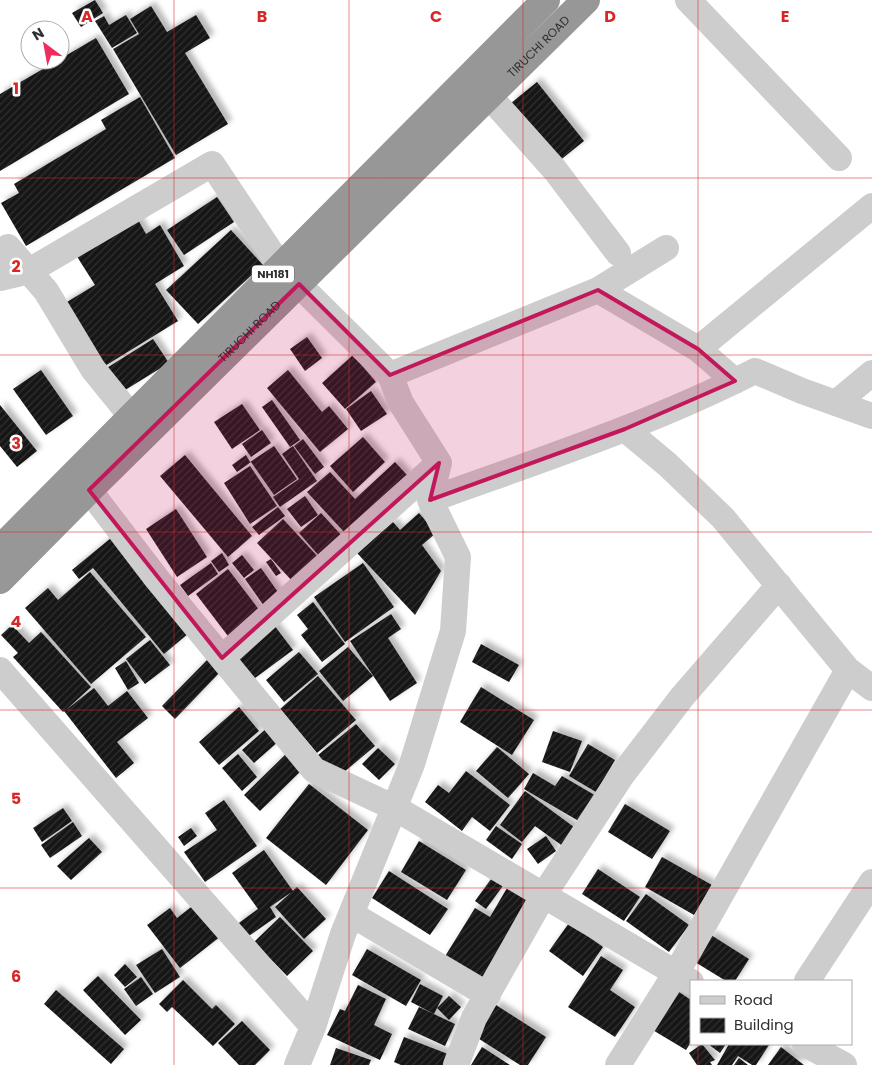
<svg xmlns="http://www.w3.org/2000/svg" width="872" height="1065" font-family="Poppins,sans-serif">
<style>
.building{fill:url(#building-hatch);filter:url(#shadow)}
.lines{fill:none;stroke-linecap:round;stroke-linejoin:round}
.minor{stroke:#cdcdcd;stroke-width:26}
.highway{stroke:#979797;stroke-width:28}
.marked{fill:#c2185b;fill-opacity:0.2;stroke:#c2185b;stroke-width:4;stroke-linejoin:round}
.grid{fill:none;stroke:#d62828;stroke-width:1;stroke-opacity:0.55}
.labels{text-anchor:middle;stroke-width:5;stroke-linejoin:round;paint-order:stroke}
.shield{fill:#fff;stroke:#6e6e6e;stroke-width:1}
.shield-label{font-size:11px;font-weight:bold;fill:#303030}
.street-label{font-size:12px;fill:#303030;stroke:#fff}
.grid-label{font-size:16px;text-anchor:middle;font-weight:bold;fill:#d62828;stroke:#fff;stroke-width:5;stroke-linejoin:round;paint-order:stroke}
</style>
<defs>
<pattern id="building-hatch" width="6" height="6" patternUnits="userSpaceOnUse" patternTransform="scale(1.25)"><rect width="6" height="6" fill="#171717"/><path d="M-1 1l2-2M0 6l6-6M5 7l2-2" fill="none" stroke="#303030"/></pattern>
<filter id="shadow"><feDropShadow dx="4.5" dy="-4.5" stdDeviation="2.5" flood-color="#0004"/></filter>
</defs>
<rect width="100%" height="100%" fill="#fff"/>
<path class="building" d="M 95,0 L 103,13 L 81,27 L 72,13 Z
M 151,6 L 167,32 L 196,15 L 210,38 L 185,53 L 228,124 L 176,155 L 113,49 L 139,34 L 130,19 Z
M 126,15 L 137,33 L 112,48 L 95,21 L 104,16 L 109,25 Z
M 96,38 L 129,94 L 0,171 L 0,94 Z
M 537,82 L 584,141 L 558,162 L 511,103 Z
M 140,97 L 175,158 L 26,246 L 1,203 L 19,193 L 14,184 L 106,129 L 101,120 Z
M 217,197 L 234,222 L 184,255 L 167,230 Z
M 137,218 L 146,234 L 160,225 L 184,266 L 155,284 L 178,321 L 100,369 L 62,305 L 95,285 L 76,255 Z
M 231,230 L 263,265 L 198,324 L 166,290 Z
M 307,337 L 322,358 L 305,371 L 290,349 Z
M 153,339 L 169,363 L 117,395 L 102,371 Z
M 353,355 L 376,382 L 345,409 L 322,383 Z
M 41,370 L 73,416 L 46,435 L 13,389 Z
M 288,370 L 322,412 L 329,406 L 348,429 L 320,452 L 267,388 Z
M 371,391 L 387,414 L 361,431 L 346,409 Z
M 272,400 L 300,440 L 290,447 L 262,407 Z
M 242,404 L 260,430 L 232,449 L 214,422 Z
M 0,405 L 37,451 L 17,467 L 0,446 Z
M 262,430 L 271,443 L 251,457 L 242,444 Z
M 363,437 L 385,462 L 353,492 L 330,466 Z
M 303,439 L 324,467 L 315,474 L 294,446 Z
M 274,446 L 297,479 L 274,495 L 251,462 L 237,472 L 232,465 L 246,455 L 250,462 Z
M 293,446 L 317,481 L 280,507 L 273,497 L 299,479 L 282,454 Z
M 185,455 L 252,536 L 228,557 L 160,476 Z
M 395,462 L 408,476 L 345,533 L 307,492 L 330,472 L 355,499 Z
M 250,466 L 277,506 L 250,524 L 224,483 Z
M 305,496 L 318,515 L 301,527 L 287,509 Z
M 278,507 L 285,516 L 259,535 L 252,527 Z
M 176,509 L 207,557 L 177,577 L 146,529 Z
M 321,513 L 343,537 L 320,557 L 299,533 Z
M 419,513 L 436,533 L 422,545 L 441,571 L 415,615 L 357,553 L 393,522 L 400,530 Z
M 283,519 L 320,559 L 294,583 L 257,543 Z
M 111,538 L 189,633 L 164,654 L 93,568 L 79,579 L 72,570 Z
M 222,553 L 229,565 L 219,572 L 211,561 Z
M 242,555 L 254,570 L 244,578 L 232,563 Z
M 271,559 L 281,573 L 276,576 L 266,562 Z
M 211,563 L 218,574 L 188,596 L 180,585 Z
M 363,563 L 394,607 L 345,642 L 314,597 Z
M 261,568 L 280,595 L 264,606 L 245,579 Z
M 228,569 L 263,615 L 231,640 L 196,594 Z
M 90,572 L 146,637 L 91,684 L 25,608 L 48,588 L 58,600 Z
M 313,602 L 345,644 L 322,662 L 301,635 L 308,629 L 297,615 Z
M 391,614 L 401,629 L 388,638 L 417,683 L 390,701 L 350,641 Z
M 12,625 L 29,643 L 41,632 L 91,687 L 66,710 L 94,688 L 108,706 L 127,691 L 148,718 L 117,742 L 134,763 L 116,778 L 64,711 L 63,712 L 13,657 L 18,653 L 1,635 Z
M 274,625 L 293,650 L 251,681 L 233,656 Z
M 150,640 L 170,665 L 145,684 L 126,659 Z
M 481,644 L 519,665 L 509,682 L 472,662 Z
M 348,647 L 373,676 L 343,701 L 319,671 Z
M 299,652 L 318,674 L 284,702 L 266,680 Z
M 209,658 L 222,670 L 175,719 L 162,706 Z
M 126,661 L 139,683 L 128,690 L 115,668 Z
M 318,676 L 356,720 L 317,753 L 280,709 Z
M 481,687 L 534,720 L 512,755 L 460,722 Z
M 239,707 L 259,731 L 219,765 L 199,742 Z
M 356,724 L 375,746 L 337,778 L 318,755 Z
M 267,728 L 279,741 L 254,763 L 242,750 Z
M 553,731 L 582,741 L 570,772 L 542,762 Z
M 588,744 L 615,760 L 596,792 L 569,776 Z
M 497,747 L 529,774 L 508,798 L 476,771 Z
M 378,748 L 395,764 L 379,780 L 362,764 Z
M 287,753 L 303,769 L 260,811 L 244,795 Z
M 238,754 L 257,777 L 242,791 L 222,768 Z
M 466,771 L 510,805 L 490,831 L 472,817 L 462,831 L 425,802 L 438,785 L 449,793 Z
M 533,773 L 555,786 L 562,776 L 598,797 L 582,823 L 524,789 Z
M 309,784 L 368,830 L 326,885 L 266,838 Z
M 525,791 L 578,830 L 564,847 L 535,826 L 522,842 L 500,825 Z
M 224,800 L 257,846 L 205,882 L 184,852 L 217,830 L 205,813 Z
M 625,804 L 670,831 L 652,859 L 608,832 Z
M 63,808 L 72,821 L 42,842 L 33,828 Z
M 73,822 L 82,836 L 50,858 L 41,845 Z
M 496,826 L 522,844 L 512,859 L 486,840 Z
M 191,828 L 197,836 L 184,846 L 178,837 Z
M 546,836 L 556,851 L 538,864 L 527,849 Z
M 89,838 L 102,852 L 71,880 L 57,866 Z
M 419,841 L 466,870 L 447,900 L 401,872 Z
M 264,850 L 293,891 L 270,907 L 276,917 L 246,938 L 236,925 L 258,909 L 232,873 Z
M 662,857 L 712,885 L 694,915 L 645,887 Z
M 598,869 L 640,897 L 624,921 L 582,894 Z
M 389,871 L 448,909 L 430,935 L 372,898 Z
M 494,875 L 505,883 L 486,909 L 475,901 Z
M 297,887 L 326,919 L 304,939 L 275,907 Z
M 507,888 L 535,905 L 485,984 L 444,958 L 475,908 L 490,917 Z
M 646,894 L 689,925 L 669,952 L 626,921 Z
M 199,901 L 225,933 L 180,968 L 147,925 L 170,908 L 177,918 Z
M 280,917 L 313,951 L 287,976 L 254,942 Z
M 569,923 L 603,947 L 583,976 L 549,951 Z
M 711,935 L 749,959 L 735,981 L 726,981 L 695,962 Z
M 162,949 L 180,977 L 155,993 L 136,965 Z
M 367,949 L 421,980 L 406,1006 L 352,975 Z
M 601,956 L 623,970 L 610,990 L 635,1007 L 615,1037 L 568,1007 Z
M 125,964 L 137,977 L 125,987 L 114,975 Z
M 98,976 L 141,1020 L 125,1035 L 83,990 Z
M 141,977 L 153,994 L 136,1006 L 124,989 Z
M 183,980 L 212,1009 L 216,1005 L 235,1024 L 213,1046 L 172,1007 L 167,1012 L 159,1004 Z
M 420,984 L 443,996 L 434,1014 L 411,1002 Z
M 358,985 L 386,999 L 374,1025 L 392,1034 L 380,1060 L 327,1035 L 340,1009 L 345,1011 Z
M 56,990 L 124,1049 L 111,1064 L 44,1004 Z
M 676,990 L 691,1000 L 691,1042 L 686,1050 L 651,1029 Z
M 449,996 L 461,1007 L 449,1020 L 437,1008 Z
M 496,1005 L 546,1037 L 528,1065 L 520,1065 L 476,1037 Z
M 419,1007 L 455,1024 L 445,1046 L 408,1029 Z
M 242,1021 L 270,1050 L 255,1065 L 239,1065 L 218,1043 Z
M 404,1037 L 453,1056 L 449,1065 L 401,1065 L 394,1062 Z
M 702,1044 L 715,1060 L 710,1062 L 712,1065 L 697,1065 L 689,1053 Z
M 708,1044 L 726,1044 L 720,1053 Z
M 729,1044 L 768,1044 L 769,1045 L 756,1065 L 752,1065 L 738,1056 L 732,1065 L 717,1065 Z
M 482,1047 L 510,1065 L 471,1065 Z
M 781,1047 L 804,1065 L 768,1065 Z
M 336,1048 L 371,1060 L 369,1065 L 330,1065 Z
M 739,1058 L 748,1065 L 734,1065 Z"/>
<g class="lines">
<path class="minor" d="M 688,0 L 839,158
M 488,95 L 555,170 L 618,253
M 0,253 L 8,247 L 46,291 L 93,369 L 131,416
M 0,278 L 29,271 L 212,164 L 280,266 L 390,375 L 401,403 L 439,463 L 430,500 L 458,557 L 453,631 L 412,764 L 343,934 L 313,1027 L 297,1065
M 598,290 L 666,248
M 390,375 L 598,290 L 698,349
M 735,381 L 698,349 L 872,206
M 836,403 L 872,373
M 89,490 L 157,579 L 314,770 L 395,808 L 691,982
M 430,500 C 540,460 651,424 755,371 L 802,391 L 872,416
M 222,658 L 439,463
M 0,670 L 313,1027
M 848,670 L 872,688
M 351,914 L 488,995
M 807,981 L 872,882
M 805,1044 L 844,1065
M 456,1065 L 474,1018 L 543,896 L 622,775 L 682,697 L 779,585
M 618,1065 L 681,965 L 848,670 L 723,518 L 668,465 L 625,429"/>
<g class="highway">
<path d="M 0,549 L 546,0"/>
<path id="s1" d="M 0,580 L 89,490 L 586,0"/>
</g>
</g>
<path class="marked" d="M 299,284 L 390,375 L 598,290 L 698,349 L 735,381 L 625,429 L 430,500 L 439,463 L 222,658 L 89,490 Z"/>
<path class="grid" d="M 174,0 L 174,1065M 349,0 L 349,1065M 523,0 L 523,1065M 698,0 L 698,981M 0,178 L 872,178M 0,355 L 872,355M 0,532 L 872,532M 0,710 L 872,710M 0,888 L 872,888M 698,1044 L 698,1065"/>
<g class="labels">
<rect class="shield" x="252" y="265.5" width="42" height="17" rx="4"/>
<g class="shield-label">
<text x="273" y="278">NH181</text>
</g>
<g class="street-label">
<text dy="4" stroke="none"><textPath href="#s1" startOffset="758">TIRUCHI ROAD</textPath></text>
<text dy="4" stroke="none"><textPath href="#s1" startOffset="352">TIRUCHI ROAD</textPath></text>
</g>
</g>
<g class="grid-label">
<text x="87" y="22">A</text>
<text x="262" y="22">B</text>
<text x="436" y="22">C</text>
<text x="610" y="22">D</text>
<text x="785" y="22">E</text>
<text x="16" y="94">1</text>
<text x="16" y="272">2</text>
<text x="16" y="449">3</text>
<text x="16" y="627">4</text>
<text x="16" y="804">5</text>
<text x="16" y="982">6</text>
</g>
<rect x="690" y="980" width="162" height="65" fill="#ffffff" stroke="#acacac"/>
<rect x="700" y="996" width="25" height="8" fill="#cdcdcd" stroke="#acacac"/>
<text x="734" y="1005" font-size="15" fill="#303030">Road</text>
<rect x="700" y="1018" width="25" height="15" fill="url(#building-hatch)" stroke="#acacac"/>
<text x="734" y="1030" font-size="15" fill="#303030">Building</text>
<g transform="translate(45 45) rotate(328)"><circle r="24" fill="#ffffff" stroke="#acacac"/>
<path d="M0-4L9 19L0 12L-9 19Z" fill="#ec2d5e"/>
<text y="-8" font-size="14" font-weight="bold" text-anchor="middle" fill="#303030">N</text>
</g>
</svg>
